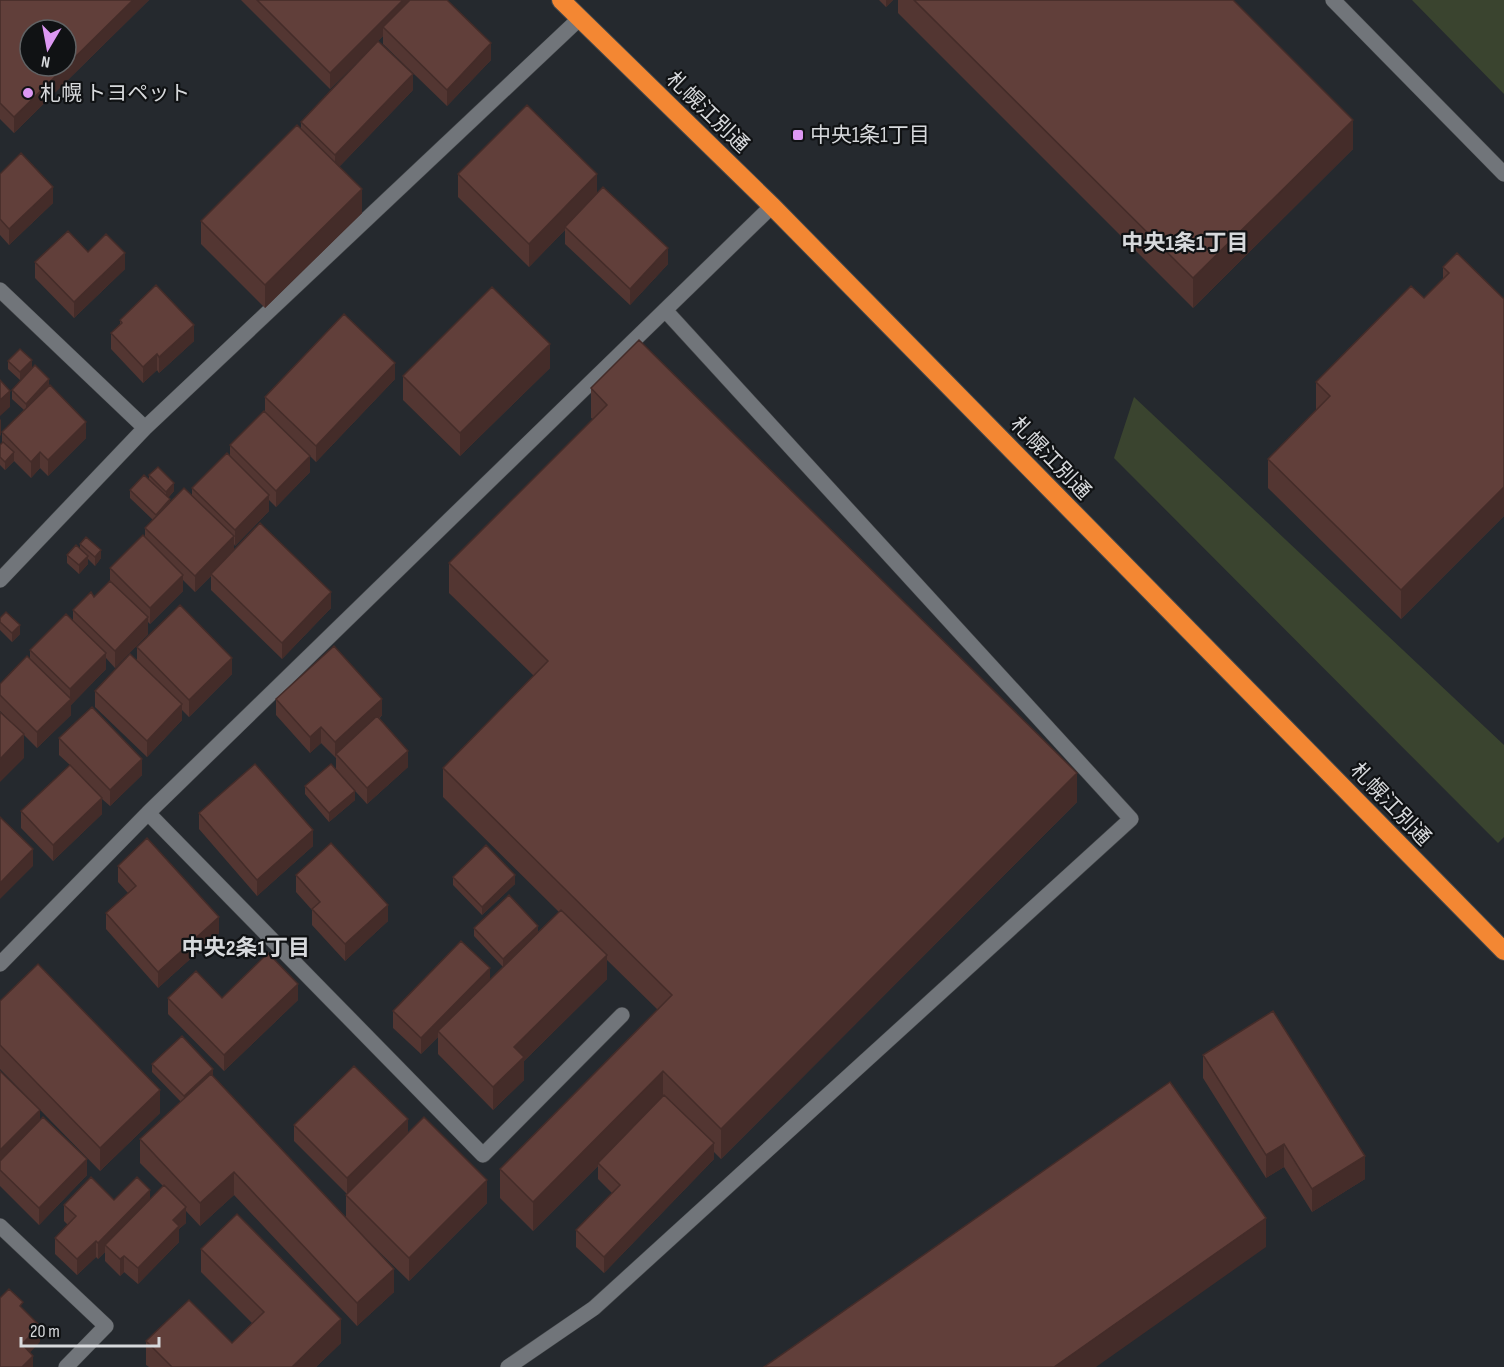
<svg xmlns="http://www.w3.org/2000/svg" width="1504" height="1367" font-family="'Sofia Sans Condensed','Noto Sans JP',sans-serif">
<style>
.green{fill:#3a442f}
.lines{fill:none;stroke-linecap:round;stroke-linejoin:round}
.minor-casing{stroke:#434649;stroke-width:16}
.highway-casing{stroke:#434649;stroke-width:20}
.minor{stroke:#71757a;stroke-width:15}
.highway{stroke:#f38733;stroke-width:18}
.wall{fill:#533632}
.shaded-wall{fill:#442c29}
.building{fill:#613f3a;stroke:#442c29;stroke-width:1.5}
.poi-dot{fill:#dd98f3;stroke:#101214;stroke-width:2}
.labels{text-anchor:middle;stroke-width:4.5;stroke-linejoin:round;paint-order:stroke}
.poi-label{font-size:21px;fill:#d7d9dc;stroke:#101214;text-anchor:start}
.street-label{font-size:21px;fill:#d7d9dc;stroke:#101214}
.neighbourhood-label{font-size:22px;font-weight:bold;fill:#d7d9dc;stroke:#101214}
</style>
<rect width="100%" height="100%" fill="#25292e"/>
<path class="green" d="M 1412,0 L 1504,0 L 1504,94 Z
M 1134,397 L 1504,745 L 1504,837 L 1498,843 L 1114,458 Z"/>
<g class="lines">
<g class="minor-casing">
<path id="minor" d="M 1333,0 L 1504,174
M 0,290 L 145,428
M 0,580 L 145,428 L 579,19
M 148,813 L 483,1155 L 622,1015
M 0,964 L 148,813 L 772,206
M 0,1226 L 106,1326 L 66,1367
M 508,1367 L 594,1308 L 1131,819 L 665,310"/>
</g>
<g class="highway-casing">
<path id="highway" d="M 561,0 L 772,206 L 1504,951"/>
</g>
<use href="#minor" class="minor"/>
<use href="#highway" class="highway"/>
</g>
<path class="wall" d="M 0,0 L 149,0 L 14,133 L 0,119 Z
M 241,0 L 447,0 L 491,60 L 447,106 L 383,44 L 383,36 L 330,89 Z
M 879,0 L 893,0 L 886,7 Z
M 898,0 L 1233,0 L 1353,149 L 1193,308 L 898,13 Z
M 413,90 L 339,167 L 362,213 L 265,308 L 201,244 L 201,221 L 301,128 L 301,122 Z
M 0,174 L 53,203 L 9,245 L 0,235 Z
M 458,174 L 597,194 L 668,264 L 630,305 L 565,244 L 565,230 L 529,267 L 458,197 Z
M 88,252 L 125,269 L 74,318 L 35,278 L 35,262 Z
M 1443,267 L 1504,299 L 1504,516 L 1401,619 L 1268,488 L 1268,459 L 1316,411 L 1316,382 L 1424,298 L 1443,279 Z
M 120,320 L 194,341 L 159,373 L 157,370 L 143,383 L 111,349 L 111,333 L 120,324 Z
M 8,361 L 32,368 L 20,380 L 8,369 Z
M 550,368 L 460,456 L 403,400 L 403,376 Z
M 395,379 L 316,462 L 310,456 L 310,472 L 276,507 L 269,500 L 269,511 L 235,546 L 234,544 L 234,550 L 331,608 L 282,659 L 211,590 L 211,576 L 195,592 L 183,580 L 183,591 L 150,624 L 148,622 L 148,634 L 115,668 L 106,658 L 106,669 L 71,705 L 71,715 L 37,748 L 24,735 L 24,758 L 15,726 L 0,711 L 0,684 L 30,659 L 30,650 L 73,621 L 73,610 L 94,597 L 110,581 L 110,568 L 145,538 L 145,528 L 153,520 L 130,498 L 130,490 L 149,480 L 149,475 L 174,491 L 168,498 L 170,502 L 192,497 L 192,488 L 230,456 L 230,445 L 265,412 L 265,397 Z
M 49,386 L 86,438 L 48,476 L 40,468 L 31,478 L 14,461 L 5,470 L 0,465 L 0,445 L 2,443 L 2,432 L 24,410 L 12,399 L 12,390 Z
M 591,388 L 1077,802 L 721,1159 L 714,1152 L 714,1159 L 604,1273 L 576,1247 L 576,1230 L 612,1193 L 598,1179 L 598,1166 L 533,1231 L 500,1198 L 500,1169 L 658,1010 L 607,960 L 607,979 L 524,1061 L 524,1080 L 493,1110 L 438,1054 L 438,1037 L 421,1054 L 393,1028 L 393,1011 L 490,980 L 503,967 L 474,936 L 474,928 L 538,932 L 559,912 L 443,797 L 443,768 L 534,676 L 449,593 L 449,563 L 593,419 L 591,418 Z
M 80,544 L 101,558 L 95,566 L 88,559 L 88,564 L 79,574 L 67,563 L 67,555 L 80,548 Z
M 0,622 L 20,634 L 12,642 L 0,630 Z
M 137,647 L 232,674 L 189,717 L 182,710 L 182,720 L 147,757 L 95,707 L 95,691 L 137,661 Z
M 276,699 L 382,715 L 379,719 L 408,767 L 367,804 L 346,781 L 355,800 L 329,822 L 305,794 L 305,786 L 336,769 L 336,758 L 321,743 L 310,753 L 276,715 Z
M 59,738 L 142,775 L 110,806 L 102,799 L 102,814 L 53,861 L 21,828 L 21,811 L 70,765 L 59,755 Z
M 199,813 L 313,846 L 257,896 L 199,829 Z
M 118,866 L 219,933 L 158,988 L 106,929 L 106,913 L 128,893 L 118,882 Z
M 296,875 L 388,921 L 345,961 L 312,925 L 312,910 L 296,892 Z
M 453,877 L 515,884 L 482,915 L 453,885 Z
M 168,998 L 222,998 L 298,1000 L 224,1071 L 168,1014 Z
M 0,1001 L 160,1113 L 100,1171 L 0,1069 Z
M 1203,1055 L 1365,1179 L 1312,1212 L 1284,1167 L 1266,1178 L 1203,1078 Z
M 152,1064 L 213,1076 L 346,1218 L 346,1195 L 347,1194 L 294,1141 L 294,1125 L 408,1133 L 487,1203 L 409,1281 L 359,1232 L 394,1292 L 357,1326 L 234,1195 L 200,1226 L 186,1211 L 186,1223 L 179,1229 L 179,1242 L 138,1284 L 124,1272 L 120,1276 L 105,1261 L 105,1252 L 98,1259 L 96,1257 L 77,1275 L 55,1254 L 55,1238 L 68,1225 L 64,1221 L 64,1205 L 114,1200 L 150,1199 L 163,1186 L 140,1163 L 140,1139 L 181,1102 L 152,1072 Z
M 0,1071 L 40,1121 L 87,1175 L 39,1225 L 0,1186 Z
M 201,1249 L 341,1343 L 316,1367 L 149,1367 L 146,1365 L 146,1341 L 232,1343 L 252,1323 L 201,1272 Z"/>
<path class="shaded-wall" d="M 133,0 L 149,0 L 14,133 L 14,117 Z
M 403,0 L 414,0 L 383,27 L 383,36 L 330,89 L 330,73 Z
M 886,0 L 893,0 L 886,7 Z
M 491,43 L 491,60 L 447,106 L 447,90 Z
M 413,74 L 413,90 L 335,171 L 335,155 Z
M 1353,120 L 1353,149 L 1193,308 L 1193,278 Z
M 597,174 L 597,198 L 565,227 L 565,230 L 529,267 L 529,244 Z
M 53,187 L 53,203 L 9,245 L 9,229 Z
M 362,189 L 362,213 L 265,308 L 265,285 Z
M 668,248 L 668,264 L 630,305 L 630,289 Z
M 125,253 L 125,269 L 74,318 L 74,302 Z
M 194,325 L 194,341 L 159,373 L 159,357 Z
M 550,344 L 550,368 L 460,456 L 460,433 Z
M 157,354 L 157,370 L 143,383 L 143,367 Z
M 32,360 L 32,368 L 20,380 L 20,372 Z
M 395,363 L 395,379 L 316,462 L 316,446 Z
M 49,379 L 49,387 L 26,412 L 26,404 Z
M 10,391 L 10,407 L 0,416 L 0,400 Z
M 1,419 L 1,435 L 0,436 L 0,420 Z
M 86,422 L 86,438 L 48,476 L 48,460 Z
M 14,452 L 14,461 L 5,470 L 5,462 Z
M 40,452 L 40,468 L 31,478 L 31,462 Z
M 310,456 L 310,472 L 276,507 L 276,491 Z
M 174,483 L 174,491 L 166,500 L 166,492 Z
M 1504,487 L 1504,516 L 1401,619 L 1401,590 Z
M 269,495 L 269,511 L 235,546 L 235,530 Z
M 170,499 L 170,508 L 156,523 L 156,515 Z
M 234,536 L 234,552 L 211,574 L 211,576 L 195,592 L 195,576 Z
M 101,550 L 101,558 L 95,566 L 95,557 Z
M 88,556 L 88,564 L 79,574 L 79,565 Z
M 183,575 L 183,591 L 150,624 L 150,608 Z
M 331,592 L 331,608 L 282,659 L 282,643 Z
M 148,617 L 148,634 L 115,668 L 115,651 Z
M 20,625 L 20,634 L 12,642 L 12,633 Z
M 106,653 L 106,669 L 71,705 L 71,715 L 37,748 L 37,732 L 70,700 L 70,689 Z
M 232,658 L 232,674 L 189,717 L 189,700 Z
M 382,699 L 382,715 L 338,756 L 336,754 L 335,758 L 335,742 Z
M 182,704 L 182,720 L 147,757 L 147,741 Z
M 321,727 L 321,743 L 310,753 L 310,737 Z
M 24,734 L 24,758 L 0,782 L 0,759 Z
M 408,751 L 408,767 L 367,804 L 367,788 Z
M 142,759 L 142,775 L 110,806 L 110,790 Z
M 1077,773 L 1077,802 L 721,1159 L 721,1129 Z
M 355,791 L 355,800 L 329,822 L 329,813 Z
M 102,798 L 102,814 L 53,861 L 53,845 Z
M 313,830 L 313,846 L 257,896 L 257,880 Z
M 33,849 L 33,866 L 0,899 L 0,883 Z
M 515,875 L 515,884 L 482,915 L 482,907 Z
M 388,905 L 388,921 L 345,961 L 345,944 Z
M 219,917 L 219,933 L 158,988 L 158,972 Z
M 538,926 L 538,934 L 503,967 L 503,959 Z
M 607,955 L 607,979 L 524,1061 L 524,1080 L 493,1110 L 493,1087 L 514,1047 Z
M 490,968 L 490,984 L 438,1031 L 438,1037 L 421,1054 L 421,1038 Z
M 298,984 L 298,1000 L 224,1071 L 224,1055 Z
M 213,1069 L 213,1077 L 184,1105 L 184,1096 Z
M 663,1071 L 663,1101 L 598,1163 L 598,1166 L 533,1231 L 533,1202 Z
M 160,1090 L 160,1113 L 100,1171 L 100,1148 Z
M 40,1110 L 40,1126 L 0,1166 L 0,1150 Z
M 408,1119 L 408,1135 L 347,1195 L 347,1178 Z
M 714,1143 L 714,1159 L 604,1273 L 604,1257 Z
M 1284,1144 L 1284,1167 L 1266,1178 L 1266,1155 Z
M 1365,1156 L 1365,1179 L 1312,1212 L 1312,1189 Z
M 87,1159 L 87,1175 L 39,1225 L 39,1208 Z
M 234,1172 L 234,1195 L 200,1226 L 200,1203 Z
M 487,1180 L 487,1203 L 409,1281 L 409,1258 Z
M 150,1190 L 150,1206 L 105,1245 L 105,1252 L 98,1259 L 98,1243 Z
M 186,1207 L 186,1223 L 179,1229 L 179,1242 L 138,1284 L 138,1268 L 173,1220 Z
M 1266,1218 L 1266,1247 L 1096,1367 L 1054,1367 Z
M 96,1241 L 96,1257 L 77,1275 L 77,1259 Z
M 124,1256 L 124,1272 L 120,1276 L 120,1259 Z
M 394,1269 L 394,1292 L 357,1326 L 357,1303 Z
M 341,1319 L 341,1343 L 316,1367 L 292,1367 Z
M 40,1326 L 40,1342 L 22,1361 L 22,1344 Z
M 33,1356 L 33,1367 L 22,1367 Z"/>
<path class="building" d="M 0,0 L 133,0 L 66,66 L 66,30 L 30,30 L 30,66 L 66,66 L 14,117 L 0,103 Z
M 257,0 L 403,0 L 330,73 Z
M 410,0 L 447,0 L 491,43 L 447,90 L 383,27 Z
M 914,0 L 1233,0 L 1353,120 L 1193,278 Z
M 378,41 L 413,74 L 335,155 L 301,122 Z
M 527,105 L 597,174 L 529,244 L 458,174 Z
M 297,125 L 362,189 L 265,285 L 201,221 Z
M 21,153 L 53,187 L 9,229 L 0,219 L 0,174 Z
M 603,187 L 668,248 L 630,289 L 565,227 Z
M 68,231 L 88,252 L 106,234 L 125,253 L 74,302 L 35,262 Z
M 1457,253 L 1504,299 L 1504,487 L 1401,590 L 1268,459 L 1330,396 L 1316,382 L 1411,286 L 1424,298 L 1449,273 L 1443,267 Z
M 156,285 L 194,325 L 159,357 L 157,354 L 143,367 L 111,333 L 122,323 L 120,320 Z
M 492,287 L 550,344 L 460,433 L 403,376 Z
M 344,314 L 395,363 L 316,446 L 265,397 Z
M 639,340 L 1077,773 L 721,1129 L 663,1071 L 533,1202 L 500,1169 L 672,995 L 443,768 L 548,661 L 449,563 L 607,405 L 591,388 Z
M 20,349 L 32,360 L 20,372 L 8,361 Z
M 35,365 L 49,379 L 26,404 L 12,390 Z
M 0,380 L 10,391 L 0,400 Z
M 50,385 L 86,422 L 48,460 L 40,452 L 31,462 L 2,432 Z
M 264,411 L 310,456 L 276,491 L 230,445 Z
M 3,442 L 14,452 L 5,462 L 0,457 L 0,445 Z
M 227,453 L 269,495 L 235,530 L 192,488 Z
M 158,467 L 174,483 L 166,492 L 149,475 Z
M 144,475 L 170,499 L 156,515 L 130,490 Z
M 184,488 L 234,536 L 195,576 L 145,528 Z
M 260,523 L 331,592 L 282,643 L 211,574 Z
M 143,535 L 183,575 L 150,608 L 110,568 Z
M 86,537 L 101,550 L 95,557 L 80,544 Z
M 76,545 L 88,556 L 79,565 L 67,555 Z
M 110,581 L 148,617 L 115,651 L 73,610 L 91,592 L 94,597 Z
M 180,605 L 232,658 L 189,700 L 137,647 Z
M 6,612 L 20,625 L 12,633 L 0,622 L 0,618 Z
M 66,614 L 106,653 L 70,689 L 30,650 Z
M 334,646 L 382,699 L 335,742 L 321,727 L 310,737 L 276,699 Z
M 130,654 L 182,704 L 147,741 L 95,691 Z
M 27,656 L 71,699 L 37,732 L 0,695 L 0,684 Z
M 92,707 L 142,759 L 110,790 L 59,738 Z
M 0,712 L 24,734 L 0,759 Z
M 377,716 L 408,751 L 367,788 L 336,754 Z
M 255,764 L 313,830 L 257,880 L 199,813 Z
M 331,764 L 355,791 L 329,813 L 305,786 Z
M 70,765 L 102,798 L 53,845 L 21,811 Z
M 0,817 L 33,849 L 0,883 Z
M 147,838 L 219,917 L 158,972 L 106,913 L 136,886 L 118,866 Z
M 331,843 L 388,905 L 345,944 L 312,909 L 320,902 L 296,875 Z
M 486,845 L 515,875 L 482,907 L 453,877 Z
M 509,895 L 538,926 L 503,959 L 474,928 Z
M 561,910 L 607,955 L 514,1047 L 524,1057 L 493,1087 L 438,1031 Z
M 461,941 L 490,968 L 421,1038 L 393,1011 Z
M 268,953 L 298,984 L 224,1055 L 168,998 L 196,971 L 222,998 Z
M 38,964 L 160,1090 L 100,1148 L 0,1045 L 0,1001 Z
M 1273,1011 L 1365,1156 L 1312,1189 L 1284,1144 L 1266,1155 L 1203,1055 Z
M 182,1036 L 213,1069 L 184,1096 L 152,1064 Z
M 354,1066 L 408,1119 L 347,1178 L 294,1125 Z
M 0,1071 L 40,1110 L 0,1150 Z
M 211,1074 L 394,1269 L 357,1303 L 234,1172 L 200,1203 L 140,1139 Z
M 1170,1082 L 1266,1218 L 1054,1367 L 764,1367 Z
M 664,1095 L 714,1143 L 604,1257 L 576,1230 L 620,1185 L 598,1163 Z
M 43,1117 L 87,1159 L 39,1208 L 0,1170 L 0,1161 Z
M 424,1117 L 487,1180 L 409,1258 L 346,1195 Z
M 91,1177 L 114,1200 L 137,1177 L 150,1190 L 98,1243 L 96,1241 L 77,1259 L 55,1238 L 76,1216 L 64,1205 Z
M 164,1185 L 186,1207 L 173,1220 L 179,1226 L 138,1268 L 124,1256 L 120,1259 L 105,1245 Z
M 237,1214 L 341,1319 L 292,1367 L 172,1367 L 146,1341 L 189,1300 L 232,1343 L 264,1312 L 201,1249 Z
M 9,1289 L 23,1302 L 20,1306 L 40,1326 L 22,1344 L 33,1356 L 22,1367 L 0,1367 L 0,1298 Z"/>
<g class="poi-dot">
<circle cx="28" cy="93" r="6"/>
<rect x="792" y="129" width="12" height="12" rx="3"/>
</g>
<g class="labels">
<g class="poi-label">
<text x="40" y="100">札幌 トヨペット</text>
<text x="810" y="142">中央1条1丁目</text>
</g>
<g class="street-label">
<text transform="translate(708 112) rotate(44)" y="7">札幌江別通</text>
<text transform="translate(1051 458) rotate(46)" y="7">札幌江別通</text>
<text transform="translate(1391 804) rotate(46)" y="7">札幌江別通</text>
</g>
<g class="neighbourhood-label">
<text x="1185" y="250">中央1条1丁目</text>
<text x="246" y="955">中央2条1丁目</text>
</g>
</g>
<g transform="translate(48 48) rotate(190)"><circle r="28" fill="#101214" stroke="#606264" stroke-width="1.5"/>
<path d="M0-4.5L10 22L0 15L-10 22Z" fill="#dd98f3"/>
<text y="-9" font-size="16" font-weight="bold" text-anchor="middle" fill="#d7d9dc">N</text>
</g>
<path d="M21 1337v9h138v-9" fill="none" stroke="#d7d9dc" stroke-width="3"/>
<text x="30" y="1337" font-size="18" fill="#d7d9dc" stroke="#101214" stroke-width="4.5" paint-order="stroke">20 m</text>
</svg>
